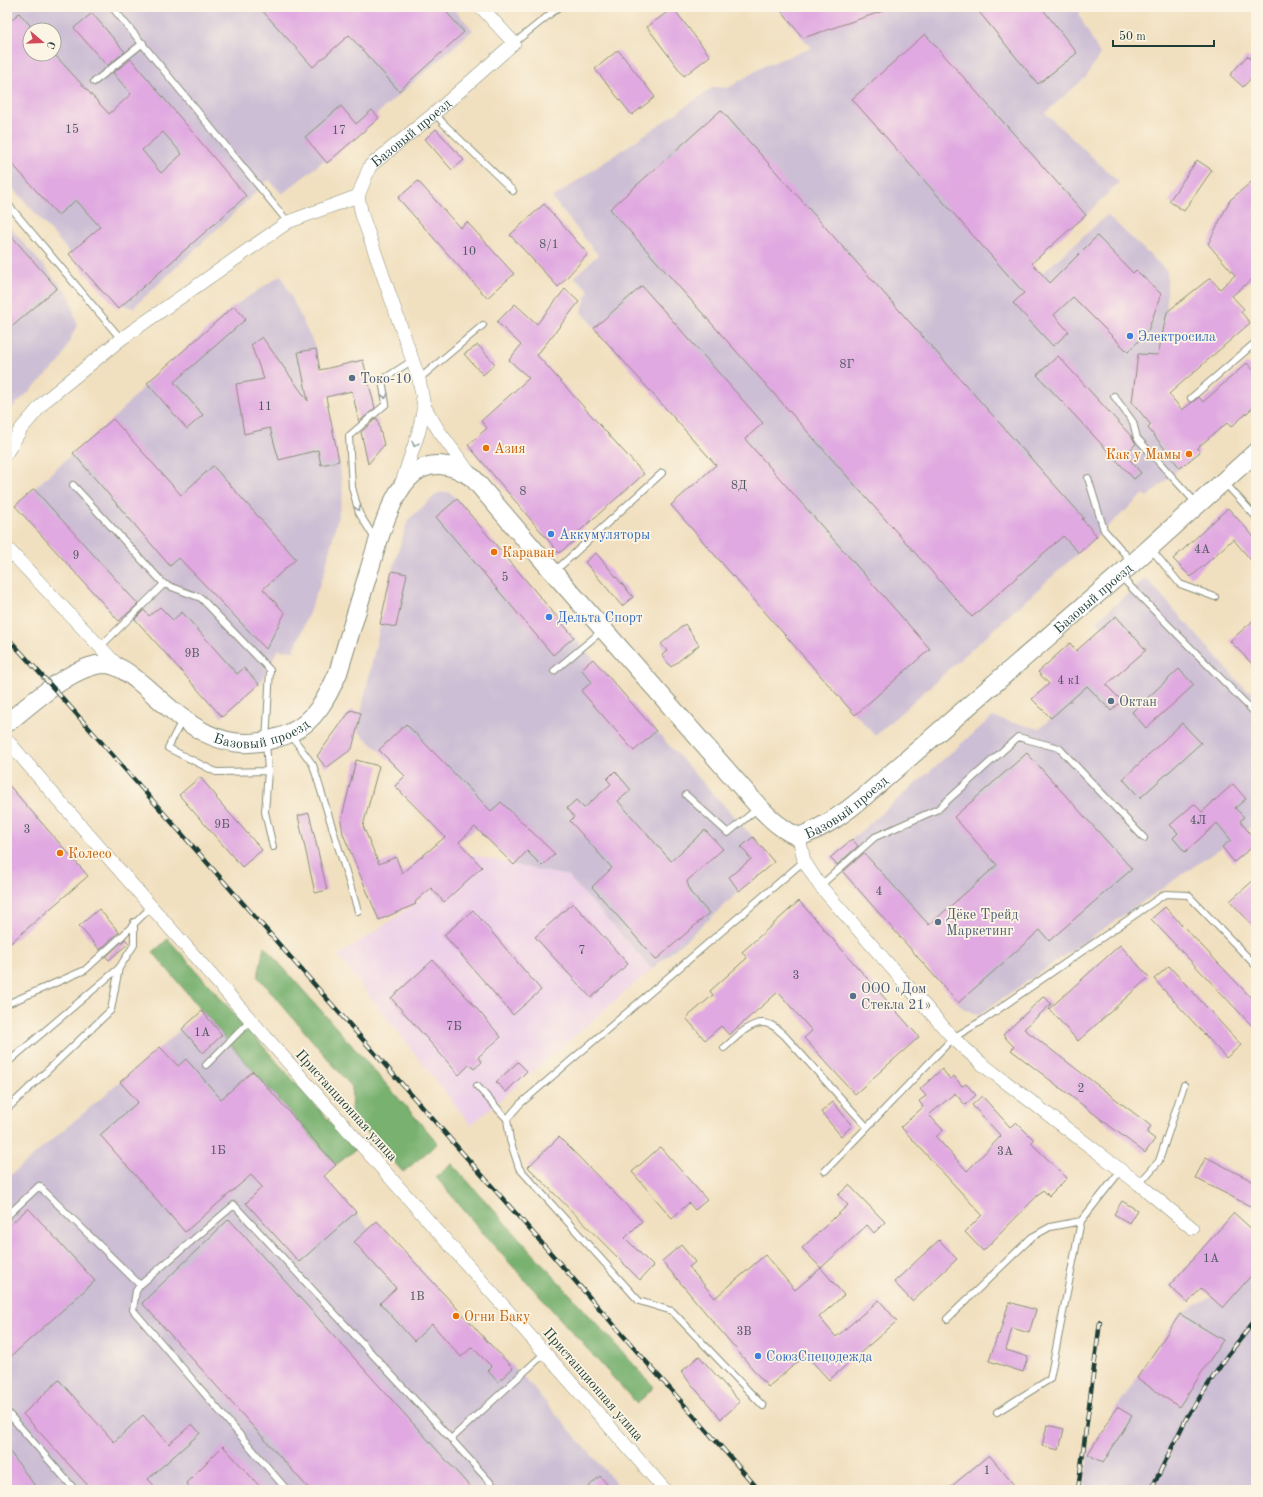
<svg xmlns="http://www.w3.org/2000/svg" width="1263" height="1497" font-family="'Old Standard TT',serif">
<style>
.built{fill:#edd0e9}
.industrial{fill:#ccbed4;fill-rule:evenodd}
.forest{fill:#78b170;stroke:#4c7752}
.building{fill:#e0a9e1;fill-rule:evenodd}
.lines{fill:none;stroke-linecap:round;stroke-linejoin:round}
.lane-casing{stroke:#888e7a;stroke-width:8}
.street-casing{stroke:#888e7a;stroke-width:14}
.secondary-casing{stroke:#888e7a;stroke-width:20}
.lane{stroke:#fff;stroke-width:6}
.street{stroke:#fff;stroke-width:13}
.secondary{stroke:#fff;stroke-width:18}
.rail-casing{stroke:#1f3d34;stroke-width:4.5}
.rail{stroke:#fcf5e5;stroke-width:3;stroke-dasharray:9;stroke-linecap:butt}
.oneway{stroke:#8f9e9a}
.shop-dot{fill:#3f7fe0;stroke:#fcf5e5;stroke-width:1.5}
.service-dot{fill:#5c6f8a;stroke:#fcf5e5;stroke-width:1.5}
.food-dot{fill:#e8710a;stroke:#fcf5e5;stroke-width:1.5}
.labels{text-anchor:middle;stroke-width:3.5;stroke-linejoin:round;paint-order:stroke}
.number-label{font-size:12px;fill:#4f585f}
.street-label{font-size:14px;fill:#1f3d34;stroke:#fcf5e5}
.shop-label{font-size:14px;fill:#366cbe;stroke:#fcf5e5;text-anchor:start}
.service-label{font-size:14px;fill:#4e5e75;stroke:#fcf5e5;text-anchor:start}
.food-label{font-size:14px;fill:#c56008;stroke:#fcf5e5;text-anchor:start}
</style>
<rect width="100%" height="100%" fill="#fcf5e5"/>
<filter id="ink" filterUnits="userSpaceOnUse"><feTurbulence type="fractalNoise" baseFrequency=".025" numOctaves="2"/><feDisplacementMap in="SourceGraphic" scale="8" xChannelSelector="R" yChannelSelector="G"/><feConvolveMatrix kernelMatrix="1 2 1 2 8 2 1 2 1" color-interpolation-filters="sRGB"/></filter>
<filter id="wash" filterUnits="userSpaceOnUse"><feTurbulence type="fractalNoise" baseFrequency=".012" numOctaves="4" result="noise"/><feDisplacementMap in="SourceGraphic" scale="16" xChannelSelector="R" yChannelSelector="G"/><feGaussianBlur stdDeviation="0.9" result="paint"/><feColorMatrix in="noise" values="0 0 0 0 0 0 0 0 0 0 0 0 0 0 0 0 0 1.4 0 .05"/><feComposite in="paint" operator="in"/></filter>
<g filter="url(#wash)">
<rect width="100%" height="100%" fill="#f1e0c0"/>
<path class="built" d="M 470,854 L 514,865 L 568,876 L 652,969 L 471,1125 L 338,956 L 416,904 L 426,893 L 459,866 Z"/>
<path class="industrial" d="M 7,7 L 452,7 L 473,30 L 315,168 L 282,194 L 269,180 L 133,308 L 113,302 L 7,181 ZM 30,30 L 54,30 L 54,54 L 30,54 Z
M 777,7 L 1080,7 L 1080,17 L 1100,54 L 1086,77 L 1045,113 L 1119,182 L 1086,215 L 1013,280 L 1022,291 L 1107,215 L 1167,271 L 1167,312 L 1159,355 L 1148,428 L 1180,468 L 1147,497 L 1144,494 L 875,736 L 671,505 L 716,465 L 581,312 L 589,290 L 574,277 L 598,255 L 552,198 L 714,87 L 728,88 L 764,66 L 811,48 Z
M 7,224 L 70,296 L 77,325 L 60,362 L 7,413 Z
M 281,275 L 316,349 L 339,461 L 343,495 L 324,574 L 294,651 L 278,650 L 259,684 L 222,717 L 140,624 L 119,621 L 15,506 L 73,453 L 113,419 L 147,383 L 234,306 Z
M 449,492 L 457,499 L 574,637 L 656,731 L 753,837 L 774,862 L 739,891 L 722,908 L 652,969 L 568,876 L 514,865 L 476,828 L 464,838 L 379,750 L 357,731 L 392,571 L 408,520 L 438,493 Z
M 1146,578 L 1246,690 L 1256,691 L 1256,822 L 1247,830 L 978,1015 L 963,1008 L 830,858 L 992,717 L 1039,729 L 1098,676 L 1112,643 L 1097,620 Z
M 202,1011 L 222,1035 L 336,1165 L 324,1176 L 369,1228 L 377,1221 L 483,1337 L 521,1374 L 622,1490 L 7,1490 L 7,1178 L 120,1082 Z
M 1256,1243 L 1256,1490 L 1084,1490 L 1088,1454 L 1117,1407 L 1180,1314 L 1211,1297 Z"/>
<path class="forest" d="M 168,939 L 355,1150 L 336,1165 L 222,1035 L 153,952 Z
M 264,946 L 438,1143 L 403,1172 L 351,1114 L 352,1087 L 258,977 Z
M 452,1164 L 654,1387 L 637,1404 L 489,1240 L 436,1177 Z"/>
<g id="blocks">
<path class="building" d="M 259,7 L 442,7 L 464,32 L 399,91 L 349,35 L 313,67 Z
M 778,7 L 889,7 L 889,9 L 803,38 Z
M 975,7 L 1041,7 L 1077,53 L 1038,84 Z
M 673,8 L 710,56 L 684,76 L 647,27 Z
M 19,13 L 30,25 L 30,54 L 54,54 L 109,114 L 131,94 L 113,73 L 131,59 L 246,196 L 118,309 L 69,254 L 100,227 L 76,200 L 58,215 L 7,158 L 7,24 ZM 163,132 L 182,154 L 161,173 L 142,150 Z
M 92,13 L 125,52 L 107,66 L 74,28 Z
M 925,34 L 1086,215 L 1032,263 L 1050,283 L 1097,236 L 1133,273 L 1136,270 L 1161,294 L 1148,331 L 1128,352 L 1073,297 L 1054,315 L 1069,332 L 1053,346 L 1013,303 L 1024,293 L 852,99 Z
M 618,50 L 655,97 L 632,115 L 595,69 Z
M 1247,56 L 1256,65 L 1256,73 L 1243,87 L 1230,75 Z
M 341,106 L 356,124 L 372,110 L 379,118 L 327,163 L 305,137 Z
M 721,110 L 1084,518 L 1082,519 L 1097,536 L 1079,553 L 1063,536 L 972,617 L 610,209 Z
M 436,129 L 464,160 L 452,170 L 425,139 Z
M 1197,160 L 1212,170 L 1184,211 L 1169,201 Z
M 1256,178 L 1256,276 L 1232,296 L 1244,309 L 1241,312 L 1250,323 L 1169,394 L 1182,410 L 1199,397 L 1203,402 L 1247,363 L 1256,373 L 1256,405 L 1231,427 L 1227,423 L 1197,448 L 1200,452 L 1180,468 L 1148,428 L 1151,425 L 1132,402 L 1138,354 L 1158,355 L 1167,312 L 1210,278 L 1220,289 L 1235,275 L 1208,244 L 1230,200 Z
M 418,181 L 460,228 L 467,222 L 514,274 L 487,298 L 398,198 Z
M 544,204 L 588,254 L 558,287 L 510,235 Z
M 7,231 L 57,288 L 7,331 Z
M 642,286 L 763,423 L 745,439 L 930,649 L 855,715 L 671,505 L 716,465 L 594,328 Z
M 565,289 L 579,302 L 537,355 L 644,474 L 575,535 L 578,538 L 559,553 L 468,445 L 487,428 L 481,421 L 529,378 L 509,360 L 521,345 L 497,322 L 515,304 L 537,324 Z
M 234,306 L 246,319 L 174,382 L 203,415 L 187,429 L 147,383 Z
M 262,337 L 308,401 L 298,352 L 316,349 L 320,370 L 363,360 L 375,408 L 359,422 L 352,391 L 326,397 L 339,461 L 321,465 L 318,450 L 279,460 L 270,428 L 244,434 L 236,384 L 264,379 L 251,345 Z
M 478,345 L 495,364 L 483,375 L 464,354 Z
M 1058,356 L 1132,437 L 1136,444 L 1125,454 L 1141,473 L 1134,479 L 1037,375 Z
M 377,418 L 384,445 L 368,464 L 361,432 Z
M 113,419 L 181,495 L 213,466 L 296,559 L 263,589 L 285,613 L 266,649 L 179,558 L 170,566 L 73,453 Z
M 34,489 L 138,604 L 119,621 L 15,506 Z
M 457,499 L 574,637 L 553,655 L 436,517 Z
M 1228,508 L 1256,539 L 1256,566 L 1233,539 L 1191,577 L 1173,559 Z
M 596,553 L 633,597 L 622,606 L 585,562 Z
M 392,571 L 407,574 L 396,627 L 380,624 Z
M 160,607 L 173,620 L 182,612 L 237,674 L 244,668 L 259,684 L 222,717 L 135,619 L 144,610 L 149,616 Z
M 1116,616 L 1146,650 L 1106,685 L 1122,701 L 1111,711 L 1087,686 L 1051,718 L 1032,699 L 1049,684 L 1038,672 L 1070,643 L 1076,651 Z
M 1256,618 L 1256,668 L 1230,641 Z
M 685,624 L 699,645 L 671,667 L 662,655 L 667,651 L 661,644 Z
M 593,659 L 656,731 L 634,751 L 581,691 L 592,682 L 581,669 Z
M 1179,669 L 1194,685 L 1146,728 L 1132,712 Z
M 351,710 L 361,713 L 352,749 L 326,768 L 317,756 Z
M 1182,723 L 1201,743 L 1140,798 L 1123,779 Z
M 406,724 L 491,811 L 501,802 L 555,854 L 542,866 L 527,851 L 514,865 L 475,827 L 459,842 L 482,867 L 444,902 L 431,888 L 415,902 L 416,904 L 379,920 L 343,834 L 341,821 L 356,760 L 379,766 L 363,826 L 379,864 L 396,857 L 402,873 L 445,837 L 395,786 L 405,776 L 379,750 Z
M 1027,753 L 1132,869 L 1049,941 L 1040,930 L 958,1003 L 843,872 L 864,853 L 929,925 L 997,865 L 954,817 Z
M 615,771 L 631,790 L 618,801 L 671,861 L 705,830 L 723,849 L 687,881 L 690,892 L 709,913 L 656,960 L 592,887 L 612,868 L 570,821 L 574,817 L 567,808 L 576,800 L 584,808 L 611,784 L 607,779 Z
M 200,777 L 217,797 L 216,798 L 262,850 L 242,867 L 179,795 Z
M 7,783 L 88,876 L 7,946 Z
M 1233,784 L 1246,799 L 1235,808 L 1244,817 L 1240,821 L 1256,841 L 1256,844 L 1234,862 L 1222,847 L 1231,840 L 1217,823 L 1185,852 L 1173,838 L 1178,833 L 1170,825 L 1194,804 L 1202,812 Z
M 309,813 L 327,890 L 315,893 L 298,816 Z
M 753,837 L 774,862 L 739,891 L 729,877 L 751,859 L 741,847 Z
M 852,839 L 858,846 L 837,865 L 830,858 Z
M 1256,878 L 1256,929 L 1230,901 Z
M 799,901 L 919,1037 L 855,1094 L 804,1038 L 812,1031 L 778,992 L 729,1035 L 721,1026 L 705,1040 L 686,1018 L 713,995 L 710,991 L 747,958 L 742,952 Z
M 573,903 L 628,964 L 591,998 L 535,937 Z
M 1165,907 L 1256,1003 L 1256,1030 L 1151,919 Z
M 99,909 L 119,932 L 100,950 L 79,926 Z
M 473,910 L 541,990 L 513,1015 L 444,935 Z
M 125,939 L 129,943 L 109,960 L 106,957 Z
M 1120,945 L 1149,977 L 1078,1041 L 1049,1009 Z
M 433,960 L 471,1002 L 501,1037 L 478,1057 L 482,1062 L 474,1069 L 470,1064 L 459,1075 L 391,998 Z
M 1169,966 L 1241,1045 L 1226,1058 L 1154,979 Z
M 1044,996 L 1051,1004 L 1024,1029 L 1151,1126 L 1147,1133 L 1155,1139 L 1145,1153 L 1011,1050 L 1014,1047 L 1003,1035 Z
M 202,1011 L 222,1035 L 203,1053 L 182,1029 Z
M 160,1047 L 178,1066 L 186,1059 L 221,1099 L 253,1071 L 336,1165 L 324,1176 L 356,1212 L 299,1262 L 246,1203 L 262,1187 L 251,1175 L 185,1232 L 100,1135 L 138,1102 L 120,1082 Z
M 518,1062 L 527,1071 L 506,1092 L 496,1082 Z
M 942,1069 L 950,1079 L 954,1076 L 962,1086 L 966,1084 L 976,1095 L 965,1105 L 955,1093 L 929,1115 L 943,1130 L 936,1137 L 967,1171 L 1001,1136 L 972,1105 L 982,1096 L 1010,1127 L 1016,1122 L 1034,1140 L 1031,1143 L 1067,1178 L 1049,1196 L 1043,1190 L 983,1251 L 965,1232 L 982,1215 L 901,1127 L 923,1107 L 919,1101 L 926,1096 L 920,1089 Z
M 833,1102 L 852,1126 L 841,1136 L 821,1112 Z
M 559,1137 L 642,1221 L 625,1238 L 653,1266 L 640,1280 L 528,1167 Z
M 660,1147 L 707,1200 L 695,1210 L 689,1203 L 672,1218 L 632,1172 Z
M 1206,1157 L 1256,1183 L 1256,1209 L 1195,1178 Z
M 849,1185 L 885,1222 L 874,1233 L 867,1225 L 821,1268 L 802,1248 L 848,1205 L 838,1195 Z
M 1122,1201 L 1137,1210 L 1129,1223 L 1114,1214 Z
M 28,1208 L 95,1281 L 7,1360 L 7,1228 Z
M 1234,1213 L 1256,1233 L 1256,1270 L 1223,1308 L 1201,1288 L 1188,1303 L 1169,1286 Z
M 229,1219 L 473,1490 L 310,1490 L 142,1303 Z
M 377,1221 L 488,1342 L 513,1368 L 498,1382 L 488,1371 L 492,1367 L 472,1347 L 461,1357 L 432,1324 L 414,1341 L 380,1303 L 396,1288 L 354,1242 Z
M 939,1240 L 957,1259 L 912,1301 L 894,1282 Z
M 681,1245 L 695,1262 L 689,1267 L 715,1298 L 765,1255 L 795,1290 L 821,1268 L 844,1295 L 819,1317 L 836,1337 L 879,1300 L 897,1321 L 829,1380 L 806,1355 L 768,1387 L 662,1261 Z
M 1009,1302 L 1036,1310 L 1029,1333 L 1012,1328 L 1006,1350 L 1028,1357 L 1023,1372 L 989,1361 L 998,1334 L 999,1335 Z
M 1180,1314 L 1223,1340 L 1179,1407 L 1137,1378 Z
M 699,1356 L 740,1402 L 721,1419 L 681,1372 Z
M 59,1380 L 114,1442 L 143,1415 L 169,1444 L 192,1424 L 200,1433 L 148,1479 L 158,1490 L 92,1490 L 23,1414 Z
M 1117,1407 L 1132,1416 L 1103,1463 L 1088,1454 Z
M 1047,1425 L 1064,1429 L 1059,1450 L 1042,1446 Z
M 223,1446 L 263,1490 L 193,1490 L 186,1483 Z
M 7,1448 L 38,1490 L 7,1490 Z
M 989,1455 L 1014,1485 L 1008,1490 L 947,1490 Z
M 600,1476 L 612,1490 L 585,1490 Z"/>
</g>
</g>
<g filter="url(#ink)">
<use href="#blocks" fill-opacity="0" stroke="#888e7a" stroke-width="1"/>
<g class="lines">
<g class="lane-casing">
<path id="lane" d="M 112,7 L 288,222
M 514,43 L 559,7
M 1254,58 L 1256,56
M 94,82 L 143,43
M 435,113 L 443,123 L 513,191
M 7,203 L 121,339
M 419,379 L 483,325
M 1114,396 L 1133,422 L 1137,438 L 1196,503
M 1191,398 L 1256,342
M 1088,478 L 1104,530 L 1132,562
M 1225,483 L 1256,517
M 73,485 L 164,584 L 201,598 L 270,670 L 266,741 L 268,771 L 216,772 L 168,748 L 182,720
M 375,539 L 359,513 L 352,487 L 349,436 L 386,404 L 382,380 L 413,360
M 1151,549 L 1180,584 L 1215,597
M 554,572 L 662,473
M 1120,576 L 1256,714
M 100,647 L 164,584
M 554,671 L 603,630
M 291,735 L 313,765 L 358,911
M 268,771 L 265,812 L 273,847
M 686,795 L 728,833 L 758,808
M 820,886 L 875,837 L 938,809 L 1018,737 L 1059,748 L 1144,838
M 7,1004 L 85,970 L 122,936 L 151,907
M 724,1048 C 736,1038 754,1016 771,1025 C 776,1027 780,1032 784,1035 L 867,1127
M 7,1063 L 119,968 L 134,945 L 134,922
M 206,1065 L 251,1020
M 477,1086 L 507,1119
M 7,1109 L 111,1010 L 119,968
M 825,1171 L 953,1038 L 983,1020 L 1165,894 L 1188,895 L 1256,966
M 1139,1184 L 1159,1161 L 1184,1085
M 7,1216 L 39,1186 L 140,1285
M 947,1319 L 1032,1237 L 1050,1227 L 1081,1221
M 763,1406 L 672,1311 L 639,1301 L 519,1168 L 510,1140 L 507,1119 L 520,1104 L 804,861
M 7,1412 L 75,1490
M 997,1412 L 1050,1379 L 1081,1221 L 1121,1170
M 451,1439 L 546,1352
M 287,1490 L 133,1310 L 136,1291 L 140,1285 L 234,1205 L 451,1439 L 497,1490"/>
</g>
<g class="street-casing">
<g id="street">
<path d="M 7,452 L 21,429 L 45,401 L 121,339 L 288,222 L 358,196"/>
<path id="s1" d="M 471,475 L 439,431 L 424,406 L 419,379 L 362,215 L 358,196 L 370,166 L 435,113 L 514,43 L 481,7"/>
<path d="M 401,485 L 419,431 L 424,406"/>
<path d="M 7,548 L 120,668"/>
<path d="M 7,740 C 223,993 447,1239 665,1490"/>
<path d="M 799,837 L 804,861 L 820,886 L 953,1038 L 982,1064 L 1139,1184 L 1192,1228"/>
</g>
</g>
<g class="secondary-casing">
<g id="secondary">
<path id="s2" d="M 7,723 C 31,704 73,665 104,664 C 119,664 132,676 143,685 C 181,718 217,756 273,739 C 279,737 285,736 290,733 C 315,722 328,696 338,673 C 348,640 358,607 368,574 C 377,546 388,501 408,479 C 427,458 452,463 473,478 L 553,572 L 759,807 C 772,820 782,830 799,837 C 825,827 844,814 865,796 L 1133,563 L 1256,452"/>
</g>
</g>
<use href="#lane" class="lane"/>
<use href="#street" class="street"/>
<use href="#secondary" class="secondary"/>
<g class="rail-casing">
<path id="rail" d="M 7,637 L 65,701 L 759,1490
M 1078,1490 L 1100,1322
M 1152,1490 L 1155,1482 L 1187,1417 L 1227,1356 L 1256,1319"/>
</g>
<use href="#rail" class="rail"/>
</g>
<defs><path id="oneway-chevron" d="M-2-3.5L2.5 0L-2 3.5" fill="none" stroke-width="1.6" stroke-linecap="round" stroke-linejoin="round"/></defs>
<g class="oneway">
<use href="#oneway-chevron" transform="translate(385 396) rotate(80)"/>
<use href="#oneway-chevron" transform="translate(415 444) rotate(106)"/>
<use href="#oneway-chevron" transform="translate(358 508) rotate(73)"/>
</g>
</g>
<g class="shop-dot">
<circle cx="1130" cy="336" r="4"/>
<circle cx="551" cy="534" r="4"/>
<circle cx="549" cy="617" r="4"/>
<circle cx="758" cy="1356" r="4"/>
</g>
<g class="service-dot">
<circle cx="352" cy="378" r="4"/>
<circle cx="1111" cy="701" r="4"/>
<circle cx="938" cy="922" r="4"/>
<circle cx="853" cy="996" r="4"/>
</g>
<g class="food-dot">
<circle cx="486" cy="448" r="4"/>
<circle cx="1189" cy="454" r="4"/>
<circle cx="494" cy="552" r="4"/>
<circle cx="60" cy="853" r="4"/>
<circle cx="456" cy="1316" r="4"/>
</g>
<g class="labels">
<g class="number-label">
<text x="72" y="133">15</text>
<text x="339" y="134">17</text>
<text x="549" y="248">8/1</text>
<text x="469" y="255">10</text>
<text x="847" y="368">8Г</text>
<text x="265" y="410">11</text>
<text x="739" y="489">8Д</text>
<text x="523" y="495">8</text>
<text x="1202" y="553">4А</text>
<text x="76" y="559">9</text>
<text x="505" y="581">5</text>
<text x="192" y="657">9В</text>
<text x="1069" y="684">4 к1</text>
<text x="1198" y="824">4Л</text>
<text x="222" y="828">9Б</text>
<text x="27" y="833">3</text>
<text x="879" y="895">4</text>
<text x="582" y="954">7</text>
<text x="796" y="979">3</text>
<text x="454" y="1030">7Б</text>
<text x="202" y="1036">1А</text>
<text x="1081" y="1092">2</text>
<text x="218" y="1154">1Б</text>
<text x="1005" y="1155">3А</text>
<text x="1211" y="1262">1А</text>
<text x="417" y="1300">1В</text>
<text x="744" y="1335">3В</text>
<text x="987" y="1474">1</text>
</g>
<g class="street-label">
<text dy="5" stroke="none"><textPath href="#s1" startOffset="389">Базовый проезд</textPath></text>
<text dy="5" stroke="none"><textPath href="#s2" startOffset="1551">Базовый проезд</textPath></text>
<text dy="5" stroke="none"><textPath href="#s2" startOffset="298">Базовый проезд</textPath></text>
<text dy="5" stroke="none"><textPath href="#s2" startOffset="1227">Базовый проезд</textPath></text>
<text transform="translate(347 1105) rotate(48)" y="5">Пристанционная улица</text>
<text transform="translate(594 1384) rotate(49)" y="5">Пристанционная улица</text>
</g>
<g class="shop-label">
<text x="1138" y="341">Электросила</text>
<text x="559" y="539">Аккумуляторы</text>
<text x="557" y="622">Дельта Спорт</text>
<text x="766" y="1361">СоюзСпецодежда</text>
</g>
<g class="service-label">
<text x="360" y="383">Токо-10</text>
<text x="1119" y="706">Октан</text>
<text x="946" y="919">Дёке Трейд<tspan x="946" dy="16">Маркетинг</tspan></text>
<text x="861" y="993">ООО «Дом<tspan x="861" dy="16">Стекла 21»</tspan></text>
</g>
<g class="food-label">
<text x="494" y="453">Азия</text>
<text x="1181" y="459" text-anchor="end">Как у Мамы</text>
<text x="502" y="557">Караван</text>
<text x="68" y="858">Колесо</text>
<text x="464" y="1321">Огни Баку</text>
</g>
</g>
<rect width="1263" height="1497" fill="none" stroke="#fcf5e5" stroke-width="24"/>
<g transform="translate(42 42) rotate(109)"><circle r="19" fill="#fcf5e5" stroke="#a4ab9e"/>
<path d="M0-3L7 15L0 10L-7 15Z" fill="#d1495b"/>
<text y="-6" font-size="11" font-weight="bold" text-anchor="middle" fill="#1f3d34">С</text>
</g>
<path d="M1113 40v6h101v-6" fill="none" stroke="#1f3d34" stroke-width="2"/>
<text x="1119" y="40" font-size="12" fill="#1f3d34" stroke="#fcf5e5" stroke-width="3" paint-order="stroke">50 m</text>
</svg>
